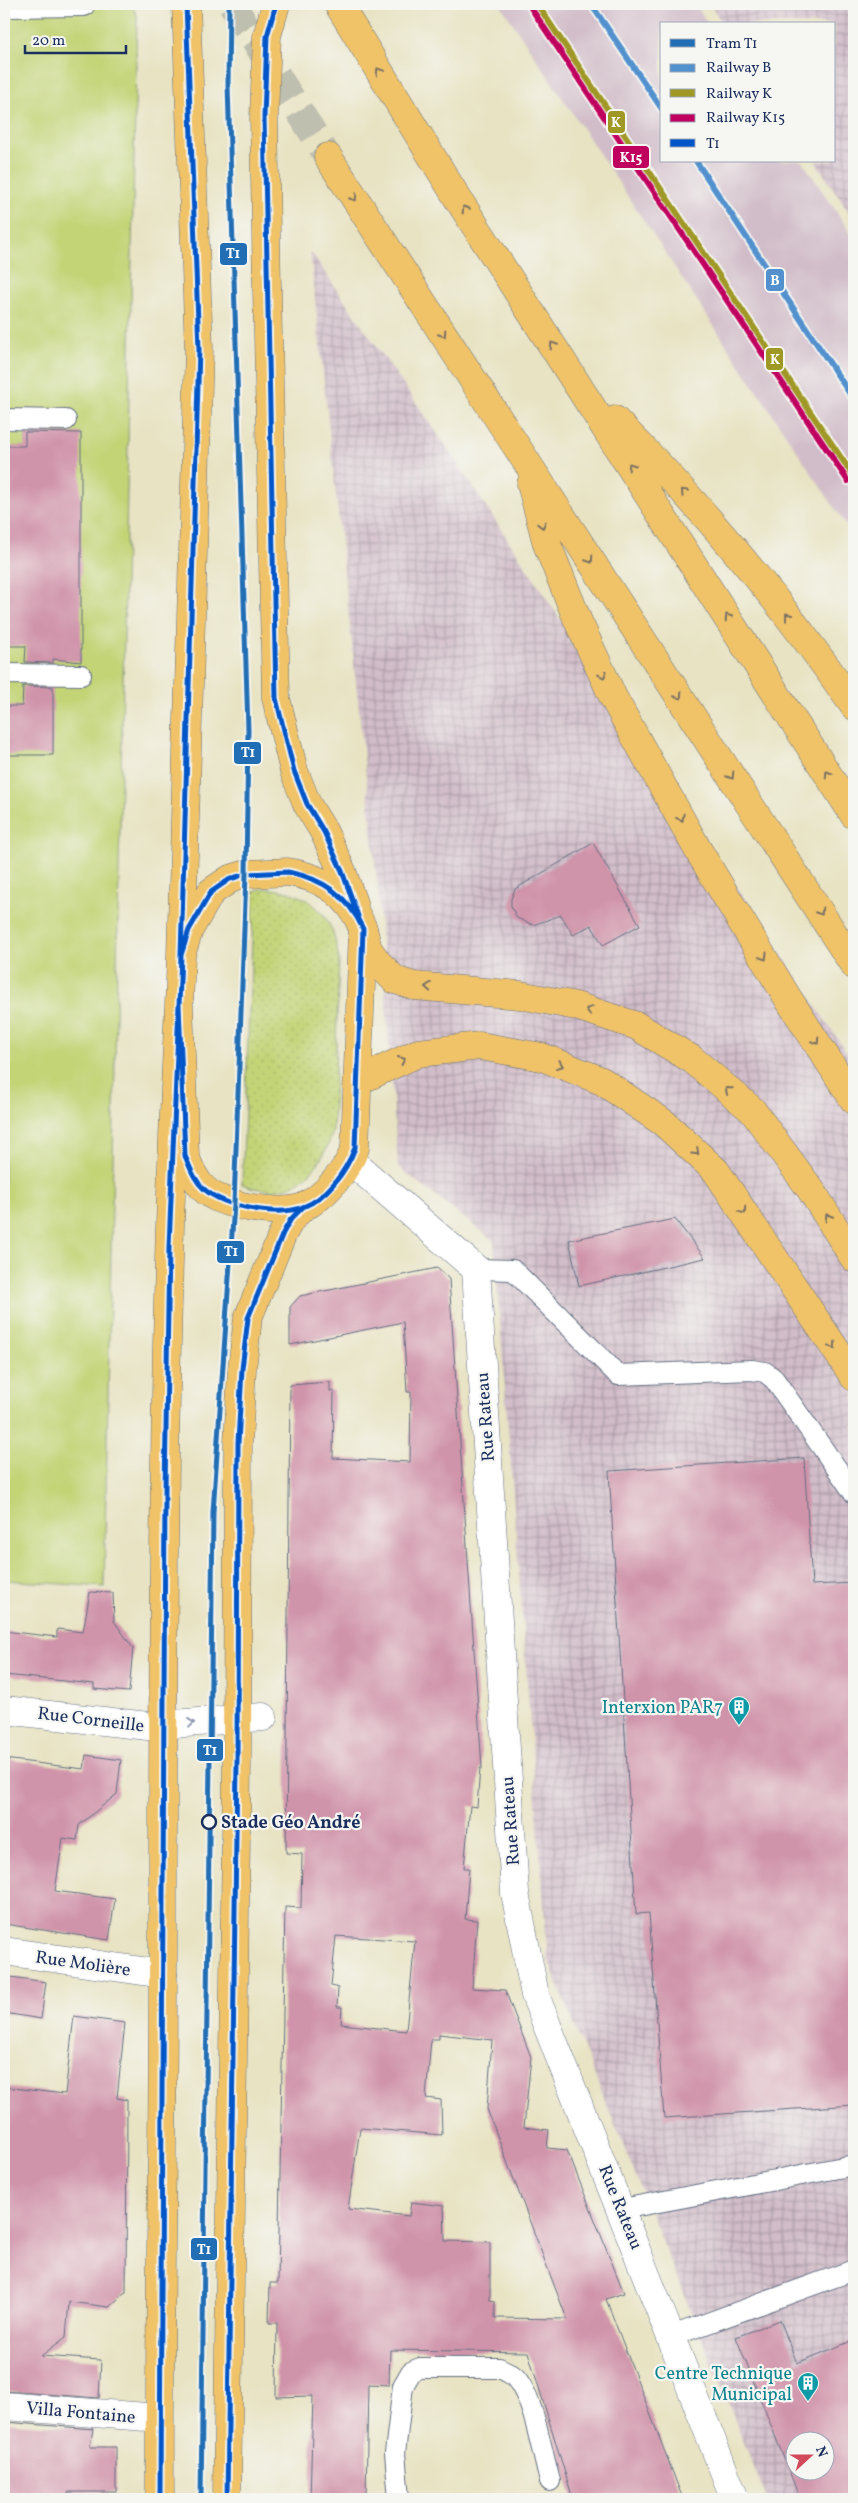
<svg xmlns="http://www.w3.org/2000/svg" width="858" height="2503" font-family="Vollkorn,serif">
<style>
.industrial{fill:url(#industrial-grid);fill-rule:evenodd}
.railway{fill:#d1bdc9}
.grass{fill:url(#grass-dots);stroke:#6f826a}
.green{fill:#c3d477;stroke:#6f826a}
.building{fill:#d094aa;fill-rule:evenodd}
.lines{fill:none;stroke-linecap:round;stroke-linejoin:round}
.motorway-tunnel{stroke:#bfbfaf;stroke-width:28;stroke-dasharray:28 14;stroke-linecap:butt}
.service-casing{stroke:#636e81;stroke-width:22}
.minor-casing{stroke:#636e81;stroke-width:29}
.tertiary-casing{stroke:#636e81;stroke-width:29}
.primary-casing{stroke:#636e81;stroke-width:29}
.motorway-casing{stroke:#636e81;stroke-width:29}
.service{stroke:#fff;stroke-width:20}
.minor{stroke:#fff;stroke-width:28}
.tertiary{stroke:#fff;stroke-width:28}
.primary{stroke:#f0c369;stroke-width:28}
.motorway{stroke:#f0c369;stroke-width:28}
.primary-bridge-casing{stroke:#636e81;stroke-width:29;stroke-linecap:butt}
.primary-bridge{stroke:#f0c369;stroke-width:28}
.bus-1-casing{stroke:#f6f6f2;stroke-width:9}
.bus-1{stroke:#0055c8;stroke-width:5}
.rail-1-casing{stroke:#f6f6f2;stroke-width:10}
.rail-2-casing{stroke:#f6f6f2;stroke-width:10}
.rail-3-casing{stroke:#f6f6f2;stroke-width:10}
.rail-1{stroke:#5291ce;stroke-width:6}
.rail-2{stroke:#9f9825;stroke-width:6}
.rail-3{stroke:#bf005f;stroke-width:6}
.tram-1-casing{stroke:#f6f6f2;stroke-width:9}
.tram-1{stroke:#216eb4;stroke-width:5}
.oneway{stroke:#7b7263}
.oneway2{stroke:#8d97ae}
.stop-dot{fill:#f6f6f2;stroke:#1b2f5e;stroke-width:2.5}
.labels{text-anchor:middle;stroke-width:4.5;stroke-linejoin:round;paint-order:stroke}
.street-label{font-size:18px;fill:#1b2f5e;stroke:#f6f6f2}
.culture-label{font-size:18px;fill:#0d838f;stroke:#f6f6f2;text-anchor:end}
.stop-label{font-size:18px;font-weight:bold;fill:#1b2f5e;stroke:#f6f6f2;text-anchor:start}
.line-badge{stroke:#f6f6f2;stroke-width:2}
.badge-label{font-size:14px;text-anchor:middle;font-weight:bold;fill:#fff}
</style>
<defs>
<pattern id="industrial-grid" width="8" height="8" patternUnits="userSpaceOnUse" patternTransform="scale(1.25)"><rect width="8" height="8" fill="#d1bdc9"/><path d="M0 4h8M4 0v8" fill="none" stroke="#a99aa6"/></pattern>
<pattern id="grass-dots" width="8" height="8" patternUnits="userSpaceOnUse" patternTransform="scale(1.25)"><rect width="8" height="8" fill="#c3d477"/><path d="M2 2h.1M6 6h.1" fill="none" stroke="#a7b669" stroke-width="1.8" stroke-linecap="round"/></pattern>
</defs>
<rect width="100%" height="100%" fill="#f6f6f2"/>
<filter id="ink" filterUnits="userSpaceOnUse"><feTurbulence type="fractalNoise" baseFrequency=".02" numOctaves="2"/><feDisplacementMap in="SourceGraphic" scale="10" xChannelSelector="R" yChannelSelector="G"/><feConvolveMatrix kernelMatrix="1 2 1 2 8 2 1 2 1" color-interpolation-filters="sRGB"/></filter>
<filter id="wash" filterUnits="userSpaceOnUse"><feTurbulence type="fractalNoise" baseFrequency=".0096" numOctaves="4" result="noise"/><feDisplacementMap in="SourceGraphic" scale="20" xChannelSelector="R" yChannelSelector="G"/><feGaussianBlur stdDeviation="1.12" result="paint"/><feColorMatrix in="noise" values="0 0 0 0 0 0 0 0 0 0 0 0 0 0 0 0 0 1.4 0 .05"/><feComposite in="paint" operator="in"/></filter>
<g filter="url(#wash)">
<rect width="100%" height="100%" fill="#e8e3c3"/>
<path class="industrial" d="M 710,4 L 854,4 L 854,220 L 815,161 L 834,161 L 834,24 L 723,24 Z
M 310,251 L 444,443 L 854,1064 L 854,2499 L 767,2499 L 548,1960 L 494,1241 L 398,1167 L 377,879 ZM 796,2440 L 826,2440 L 826,2470 L 796,2470 Z"/>
<path class="railway" d="M 500,4 L 695,4 L 708,24 L 662,24 L 662,161 L 802,161 L 854,238 L 854,537 Z"/>
<path class="grass" d="M 259,889 C 282,887 310,896 324,916 C 334,928 336,945 339,959 L 333,1131 C 320,1175 288,1203 242,1184 L 254,892 Z"/>
<path class="green" d="M 4,4 L 131,4 L 137,15 L 104,1587 L 4,1580 Z"/>
<g id="blocks">
<path class="building" d="M 25,432 L 81,433 L 81,662 L 53,659 L 53,663 L 25,662 L 26,646 L 4,646 L 4,446 L 25,446 Z
M 23,686 L 53,687 L 53,755 L 4,755 L 4,706 L 22,706 Z
M 593,843 L 640,925 L 603,945 L 591,925 L 573,935 L 561,915 L 533,925 L 517,918 L 511,906 L 511,899 L 515,889 Z
M 675,1219 L 705,1258 L 579,1286 L 569,1240 Z
M 437,1268 L 449,1279 L 482,1768 L 480,1768 L 477,1807 L 470,1806 L 464,1868 L 469,1868 L 465,1919 L 477,1920 L 472,1988 L 505,1990 L 531,2057 L 524,2127 L 549,2130 L 547,2148 L 567,2150 L 624,2293 L 606,2299 L 683,2499 L 573,2499 L 528,2352 L 390,2350 L 389,2385 L 368,2384 L 366,2499 L 310,2499 L 313,2396 L 276,2397 L 277,2323 L 269,2323 L 270,2283 L 278,2283 L 285,1907 L 301,1908 L 302,1854 L 286,1853 L 290,1385 L 330,1382 L 330,1391 L 334,1391 L 333,1458 L 410,1462 L 411,1392 L 407,1392 L 403,1322 L 290,1345 L 290,1307 L 300,1296 ZM 336,1936 L 415,1941 L 406,2031 L 341,2024 L 342,2007 L 337,2007 L 338,1988 L 331,1986 ZM 439,2034 L 492,2040 L 487,2109 L 567,2319 L 495,2318 L 495,2301 L 490,2300 L 490,2242 L 445,2241 L 444,2206 L 411,2202 L 409,2216 L 348,2209 L 360,2128 L 442,2135 L 441,2100 L 426,2098 L 431,2039 L 439,2039 Z
M 804,1458 L 812,1585 L 854,1583 L 854,2105 L 664,2118 L 649,1913 L 636,1914 L 609,1471 Z
M 90,1592 L 113,1593 L 114,1621 L 133,1648 L 129,1692 L 94,1689 L 94,1684 L 4,1675 L 4,1631 L 57,1637 L 57,1629 L 83,1632 Z
M 86,1755 L 121,1760 L 117,1794 L 79,1825 L 77,1840 L 63,1838 L 55,1891 L 115,1899 L 109,1940 L 4,1924 L 4,1759 L 84,1769 Z
M 4,1976 L 46,1982 L 41,2019 L 4,2013 Z
M 74,2016 L 125,2023 L 117,2098 L 127,2100 L 126,2292 L 109,2307 L 69,2302 L 66,2337 L 41,2356 L 101,2360 L 99,2398 L 4,2391 L 4,2087 L 65,2094 Z
M 780,2320 L 797,2363 L 854,2340 L 854,2499 L 800,2499 L 736,2337 ZM 796,2440 L 826,2440 L 826,2470 L 796,2470 Z
M 4,2422 L 93,2429 L 90,2447 L 116,2447 L 116,2492 L 68,2492 L 68,2499 L 21,2499 L 21,2496 L 4,2496 Z"/>
</g>
</g>
<g filter="url(#ink)">
<use href="#blocks" fill-opacity="0" stroke="#636e81" stroke-width="1"/>
<g class="lines">
<path class="motorway-tunnel" d="M 232,4 L 328,157"/>
<g class="service-casing">
<path id="service" d="M 4,7 L 84,6
M 4,419 L 66,420
M 4,674 L 81,675
M 476,1269 L 513,1270 L 618,1375 L 752,1370 L 765,1372 L 774,1379 L 854,1493
M 622,2209 L 854,2165
M 672,2336 L 854,2270
M 399,2499 L 395,2453 L 403,2386 L 411,2372 L 420,2368 L 499,2368 C 508,2372 515,2375 520,2384 C 535,2406 542,2454 550,2481"/>
</g>
<g class="minor-casing">
<path id="minor" d="M 4,1710 L 148,1726 L 263,1717
M 4,1951 L 163,1974
M 4,2406 L 159,2418"/>
</g>
<g class="tertiary-casing">
<path id="tertiary" d="M 351,1161 L 476,1269 L 515,1893 L 535,1995 L 735,2499"/>
</g>
<g class="primary-casing">
<path id="primary" d="M 267,290 L 276,698 L 294,771 L 307,804 L 324,832 L 342,871 L 354,906
M 288,872 C 323,877 350,895 363,929 L 355,1148 C 348,1169 324,1198 303,1207 C 280,1216 221,1206 204,1189 C 194,1179 190,1168 185,1156 L 179,1005 L 181,955 L 189,930 L 211,892 L 230,879 L 246,874 Z
M 181,955 L 199,349 L 186,4
M 160,2499 C 159,2324 163,2149 163,1974 C 163,1651 162,1328 179,1005
M 227,2499 L 237,1762 L 238,1443 L 242,1369 L 248,1318 L 283,1233 L 291,1219 L 303,1207"/>
</g>
<g class="motorway-casing">
<path id="motorway" d="M 338,4 L 458,199 L 854,815
M 328,157 L 854,965
M 615,420 C 704,508 783,604 854,706
M 531,484 L 547,544 L 578,621 L 613,697 L 698,850 L 789,1000 L 854,1100
M 363,929 L 368,949 L 378,963 L 395,980 L 414,986 L 520,995 L 576,1006 L 637,1026 L 693,1060 L 752,1110 L 811,1190 L 854,1258
M 358,1081 L 418,1053 L 480,1046 L 542,1057 L 602,1081 L 664,1123 L 716,1171 L 854,1377"/>
</g>
<use href="#service" class="service"/>
<use href="#minor" class="minor"/>
<use href="#tertiary" class="tertiary"/>
<use href="#primary" class="primary"/>
<use href="#motorway" class="motorway"/>
<g class="primary-bridge-casing">
<path id="primary-bridge" d="M 267,290 L 264,117 L 267,36 L 276,4"/>
</g>
<use href="#primary-bridge" class="primary-bridge"/>
<g class="bus-1-casing">
<path id="bus-1" d="M 276,4 L 267,36 L 264,117 L 276,698 L 294,771 L 307,804 L 324,832 L 342,871 L 358,916
M 288,872 C 324,879 348,896 363,929 L 355,1148 C 346,1171 327,1198 303,1207 C 278,1217 224,1207 204,1189 C 194,1180 190,1167 185,1156 L 179,1005 L 181,955 L 189,930 L 211,892 L 230,879 L 246,874 Z
M 181,955 L 199,349 L 186,4
M 160,2499 L 165,1490 L 169,1247 L 179,1005
M 227,2499 L 237,1762 L 238,1443 L 242,1369 L 248,1318 L 283,1233 L 291,1219 L 303,1207"/>
</g>
<use href="#bus-1" class="bus-1"/>
<g class="rail-1-casing">
<path id="rail-1" d="M 591,4 L 662,109
M 696,161 L 854,400"/>
</g>
<g class="rail-2-casing">
<path id="rail-2" d="M 537,4 L 854,477"/>
</g>
<g class="rail-3-casing">
<path id="rail-3" d="M 531,8 L 848,481"/>
</g>
<use href="#rail-1" class="rail-1"/>
<use href="#rail-2" class="rail-2"/>
<use href="#rail-3" class="rail-3"/>
<g class="tram-1-casing">
<path id="tram-1" d="M 201,2499 L 213,1512 L 234,1204 L 246,874 L 248,730 L 228,85 L 229,4"/>
</g>
<use href="#tram-1" class="tram-1"/>
</g>
<defs><path id="oneway-chevron" d="M-2-3.5L2.5 0L-2 3.5" fill="none" stroke-width="1.6" stroke-linecap="round" stroke-linejoin="round" transform="scale(1.25)"/></defs>
<g class="oneway">
<use href="#oneway-chevron" transform="translate(379 71) rotate(-122)"/>
<use href="#oneway-chevron" transform="translate(354 198) rotate(57)"/>
<use href="#oneway-chevron" transform="translate(465 209) rotate(-123)"/>
<use href="#oneway-chevron" transform="translate(443 334) rotate(57)"/>
<use href="#oneway-chevron" transform="translate(553 345) rotate(-123)"/>
<use href="#oneway-chevron" transform="translate(631 466) rotate(-123)"/>
<use href="#oneway-chevron" transform="translate(684 492) rotate(-133)"/>
<use href="#oneway-chevron" transform="translate(542 525) rotate(75)"/>
<use href="#oneway-chevron" transform="translate(590 560) rotate(57)"/>
<use href="#oneway-chevron" transform="translate(788 616) rotate(-128)"/>
<use href="#oneway-chevron" transform="translate(728 617) rotate(-123)"/>
<use href="#oneway-chevron" transform="translate(603 675) rotate(65)"/>
<use href="#oneway-chevron" transform="translate(679 696) rotate(57)"/>
<use href="#oneway-chevron" transform="translate(828 774) rotate(-123)"/>
<use href="#oneway-chevron" transform="translate(731 776) rotate(57)"/>
<use href="#oneway-chevron" transform="translate(681 818) rotate(61)"/>
<use href="#oneway-chevron" transform="translate(820 912) rotate(57)"/>
<use href="#oneway-chevron" transform="translate(764 957) rotate(59)"/>
<use href="#oneway-chevron" transform="translate(428 987) rotate(-175)"/>
<use href="#oneway-chevron" transform="translate(589 1010) rotate(-162)"/>
<use href="#oneway-chevron" transform="translate(816 1041) rotate(57)"/>
<use href="#oneway-chevron" transform="translate(402 1060) rotate(-25)"/>
<use href="#oneway-chevron" transform="translate(560 1065) rotate(22)"/>
<use href="#oneway-chevron" transform="translate(728 1090) rotate(-140)"/>
<use href="#oneway-chevron" transform="translate(696 1152) rotate(43)"/>
<use href="#oneway-chevron" transform="translate(743 1211) rotate(56)"/>
<use href="#oneway-chevron" transform="translate(828 1217) rotate(-122)"/>
<use href="#oneway-chevron" transform="translate(833 1346) rotate(56)"/>
</g>
<use class="oneway2" href="#oneway-chevron" transform="translate(191 1723) rotate(-7)"/>
</g>
<defs>
<g id="building-pin" transform="scale(1.125)"><path d="M0 17L-7.5 6A9.5 9.5 0 1 1 7.5 6Z" fill="#0f9aa8" stroke="#f6f6f2"/><path d="M-4-6H4V6H1V3H-1V6H-4ZM-2.5-4.3h1.7v1.8h-1.7ZM.8-4.3h1.7v1.8H.8ZM-2.5-1h1.7V.8h-1.7ZM.8-1h1.7V.8H.8Z" fill="#fff"/></g>
</defs>
<g fill-rule="evenodd">
<use href="#building-pin" x="739" y="1707"/>
<use href="#building-pin" x="808" y="2383"/>
</g>
<circle class="stop-dot" cx="209" cy="1822" r="7"/>
<g class="labels">
<g class="street-label">
<text transform="translate(485 1417) rotate(-94)" y="6">Rue Rateau</text>
<text transform="translate(91 1719) rotate(7)" y="6">Rue Corneille</text>
<text transform="translate(510 1821) rotate(-94)" y="6">Rue Rateau</text>
<text transform="translate(83 1963) rotate(8)" y="6">Rue Molière</text>
<text transform="translate(621 2207) rotate(68)" y="6">Rue Rateau</text>
<text transform="translate(81 2412) rotate(5)" y="6">Villa Fontaine</text>
</g>
<g class="culture-label">
<text x="723" y="1713">Interxion PAR7</text>
<text x="792" y="2379">Centre Technique<tspan x="792" dy="21">Municipal</tspan></text>
</g>
<g class="stop-label">
<text x="221" y="1828">Stade Géo André</text>
</g>
</g>
<g class="line-badge">
<rect x="607" y="110" width="19" height="24" rx="5" fill="#9f9825"/>
<rect x="612" y="145" width="38" height="24" rx="5" fill="#bf005f"/>
<rect x="219" y="242" width="29" height="24" rx="5" fill="#216eb4"/>
<rect x="765" y="268" width="20" height="24" rx="5" fill="#5291ce"/>
<rect x="765" y="347" width="19" height="24" rx="5" fill="#9f9825"/>
<rect x="233" y="741" width="29" height="24" rx="5" fill="#216eb4"/>
<rect x="216" y="1240" width="29" height="24" rx="5" fill="#216eb4"/>
<rect x="196" y="1738" width="28" height="24" rx="5" fill="#216eb4"/>
<rect x="190" y="2237" width="28" height="24" rx="5" fill="#216eb4"/>
</g>
<g class="badge-label">
<text x="616" y="127">K</text>
<text x="631" y="162">K15</text>
<text x="233" y="258">T1</text>
<text x="775" y="285">B</text>
<text x="775" y="364">K</text>
<text x="248" y="757">T1</text>
<text x="231" y="1256">T1</text>
<text x="210" y="1755">T1</text>
<text x="204" y="2254">T1</text>
</g>
<rect width="858" height="2503" fill="none" stroke="#f6f6f2" stroke-width="20"/>
<rect x="660" y="22" width="175" height="140" fill="#f6f6f2" stroke="#9ea6b7"/>
<rect x="670" y="39" width="25" height="8" fill="#216eb4" stroke="#9ea6b7"/>
<text x="706" y="48" font-size="15" fill="#1b2f5e">Tram T1</text>
<rect x="670" y="64" width="25" height="8" fill="#5291ce" stroke="#9ea6b7"/>
<text x="706" y="72" font-size="15" fill="#1b2f5e">Railway B</text>
<rect x="670" y="89" width="25" height="8" fill="#9f9825" stroke="#9ea6b7"/>
<text x="706" y="98" font-size="15" fill="#1b2f5e">Railway K</text>
<rect x="670" y="114" width="25" height="8" fill="#bf005f" stroke="#9ea6b7"/>
<text x="706" y="122" font-size="15" fill="#1b2f5e">Railway K15</text>
<rect x="670" y="139" width="25" height="8" fill="#0055c8" stroke="#9ea6b7"/>
<text x="706" y="148" font-size="15" fill="#1b2f5e">T1</text>
<g transform="translate(810 2456) rotate(69)"><circle r="24" fill="#f6f6f2" stroke="#9ea6b7"/>
<path d="M0-4L9 19L0 12L-9 19Z" fill="#d1495b"/>
<text y="-8" font-size="14" font-weight="bold" text-anchor="middle" fill="#1b2f5e">N</text>
</g>
<path d="M25 45v8h101v-8" fill="none" stroke="#1b2f5e" stroke-width="2.5"/>
<text x="32" y="45" font-size="15" fill="#1b2f5e" stroke="#f6f6f2" stroke-width="4" paint-order="stroke">20 m</text>
</svg>
